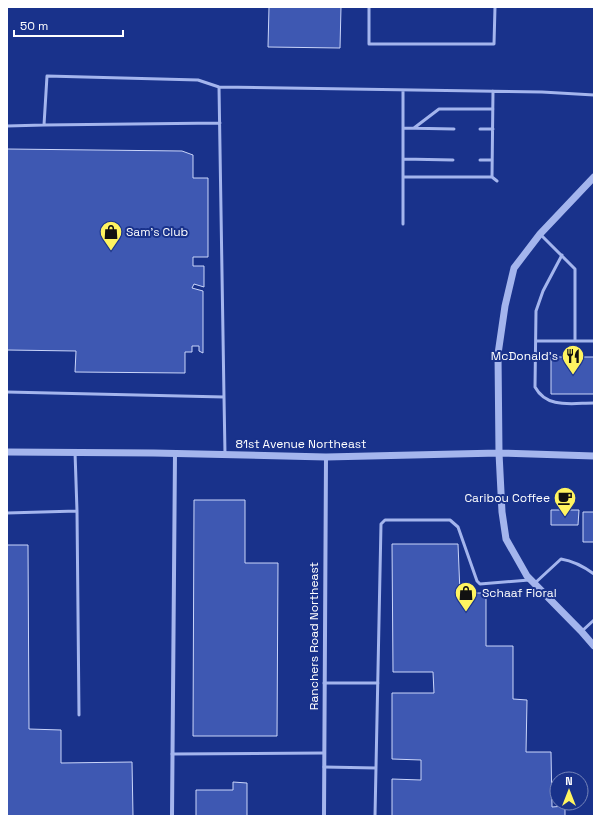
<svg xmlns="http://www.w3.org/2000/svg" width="601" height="823" font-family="'Space Grotesk',sans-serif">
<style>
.building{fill:#3e58b2;stroke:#cad5fa}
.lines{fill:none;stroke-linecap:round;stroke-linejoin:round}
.service{stroke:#a4b5ed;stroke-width:3}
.minor{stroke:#a4b5ed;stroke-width:4}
.tertiary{stroke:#a4b5ed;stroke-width:7}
.labels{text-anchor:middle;stroke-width:4;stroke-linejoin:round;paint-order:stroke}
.poi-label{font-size:12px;fill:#fff;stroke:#19328b;text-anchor:start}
.street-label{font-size:12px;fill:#fff;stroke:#19328b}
</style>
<rect width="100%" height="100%" fill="#19328b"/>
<path class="building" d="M 269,7 L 341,7 L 340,48 L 268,47 Z
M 7,149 L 182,151 L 193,155 L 193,178 L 208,178 L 208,257 L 193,257 L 193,266 L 204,266 L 204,287 L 194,284 L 192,288 L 203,291 L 203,353 L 199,351 L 199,346 L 192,346 L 192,352 L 185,352 L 185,373 L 75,372 L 76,351 L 7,350 Z
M 551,357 L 594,357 L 594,394 L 551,394 Z
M 194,500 L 245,500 L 245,563 L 278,563 L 277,736 L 193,736 Z
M 551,510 L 579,510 L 578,525 L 551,525 Z
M 583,512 L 594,512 L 594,542 L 583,542 Z
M 392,544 L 458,544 L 460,593 L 486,593 L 486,646 L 513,646 L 513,699 L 527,700 L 526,752 L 551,752 L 552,807 L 565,806 L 565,816 L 392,816 L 392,779 L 421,780 L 421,760 L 392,759 L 392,693 L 434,693 L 433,672 L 393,672 Z
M 7,545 L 28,545 L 29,729 L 61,730 L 61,763 L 132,762 L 133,816 L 7,816 Z
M 233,782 L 247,783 L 247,816 L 196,816 L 196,790 L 233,790 Z"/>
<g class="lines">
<path class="service" d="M 369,7 L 369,44 L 494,44 L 495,7
M 219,87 L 224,397
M 403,90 L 403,224
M 493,91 L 492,177 L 497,181
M 44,125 L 220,123
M 7,126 L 44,125 L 47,76 L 198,80 L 219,87 L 542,92 L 594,95
M 403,128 L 454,129
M 414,128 L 439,109 L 493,109
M 480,129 L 493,129
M 403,159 L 453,160
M 480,160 L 492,160
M 403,177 L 492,177
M 540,234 L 575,269 L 575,341
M 562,255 L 543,291 L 536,311 L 535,387 C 547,409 572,403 594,403
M 536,341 L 594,341
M 7,392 L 224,397 L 225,454
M 75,452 L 77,511 L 79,715
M 7,513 L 77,511
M 535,583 L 561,559 C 574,561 583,566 594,574
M 582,631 L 594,620
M 324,683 L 378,683
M 172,754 L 324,753
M 324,767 L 376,768
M 375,816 L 381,524 L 385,520 L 450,520 L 458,527 L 477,581 L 480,584 L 529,580"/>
<path class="minor" d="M 172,816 L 175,454
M 324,816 L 326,457"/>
<path class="tertiary" d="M 594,177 L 540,234 L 514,268 L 505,306 L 498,354 L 499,453 L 502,512 L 506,539 L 527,576 L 581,631 L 594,646
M 7,452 L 154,453 L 326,457 L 499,453 L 594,456"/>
</g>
<defs>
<g id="shop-pin" transform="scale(1.15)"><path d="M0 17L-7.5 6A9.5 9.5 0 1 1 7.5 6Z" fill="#fff460" stroke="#19328b"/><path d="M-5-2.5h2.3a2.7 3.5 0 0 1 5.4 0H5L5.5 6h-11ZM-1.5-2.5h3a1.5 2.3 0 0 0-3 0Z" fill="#111"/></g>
<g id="restaurant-pin" transform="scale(1.15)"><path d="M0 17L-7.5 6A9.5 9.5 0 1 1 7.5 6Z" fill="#fff460" stroke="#19328b"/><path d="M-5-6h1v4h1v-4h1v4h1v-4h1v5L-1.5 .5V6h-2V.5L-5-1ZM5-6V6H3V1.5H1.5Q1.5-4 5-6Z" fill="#111"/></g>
<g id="cafe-pin" transform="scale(1.15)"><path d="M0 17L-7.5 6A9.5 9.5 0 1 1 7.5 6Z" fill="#fff460" stroke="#19328b"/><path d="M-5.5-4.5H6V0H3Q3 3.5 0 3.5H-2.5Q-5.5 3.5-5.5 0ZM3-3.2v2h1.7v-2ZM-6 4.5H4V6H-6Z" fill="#111"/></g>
</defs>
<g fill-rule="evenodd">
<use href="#shop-pin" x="111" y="232"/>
<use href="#restaurant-pin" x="573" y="356"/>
<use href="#cafe-pin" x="565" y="498"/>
<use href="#shop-pin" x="466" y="593"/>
</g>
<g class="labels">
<g class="poi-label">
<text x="126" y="236">Sam's Club</text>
<text x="558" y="360" text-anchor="end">McDonald's</text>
<text x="550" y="502" text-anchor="end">Caribou Coffee</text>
<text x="482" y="597">Schaaf Floral</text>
</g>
<g class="street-label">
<text x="301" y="448">81st Avenue Northeast</text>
<text transform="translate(314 636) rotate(-90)" y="4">Ranchers Road Northeast</text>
</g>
</g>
<rect width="601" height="823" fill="none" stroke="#ffffff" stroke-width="16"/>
<g transform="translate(569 791)"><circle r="19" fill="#19328b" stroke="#7584b9"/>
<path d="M0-3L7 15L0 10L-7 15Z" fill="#fff460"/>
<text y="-6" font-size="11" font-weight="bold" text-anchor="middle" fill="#ffffff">N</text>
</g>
<path d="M14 30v6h109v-6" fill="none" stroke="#ffffff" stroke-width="2"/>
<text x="20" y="30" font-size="12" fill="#ffffff" stroke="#19328b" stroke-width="3" paint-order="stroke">50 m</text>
</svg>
